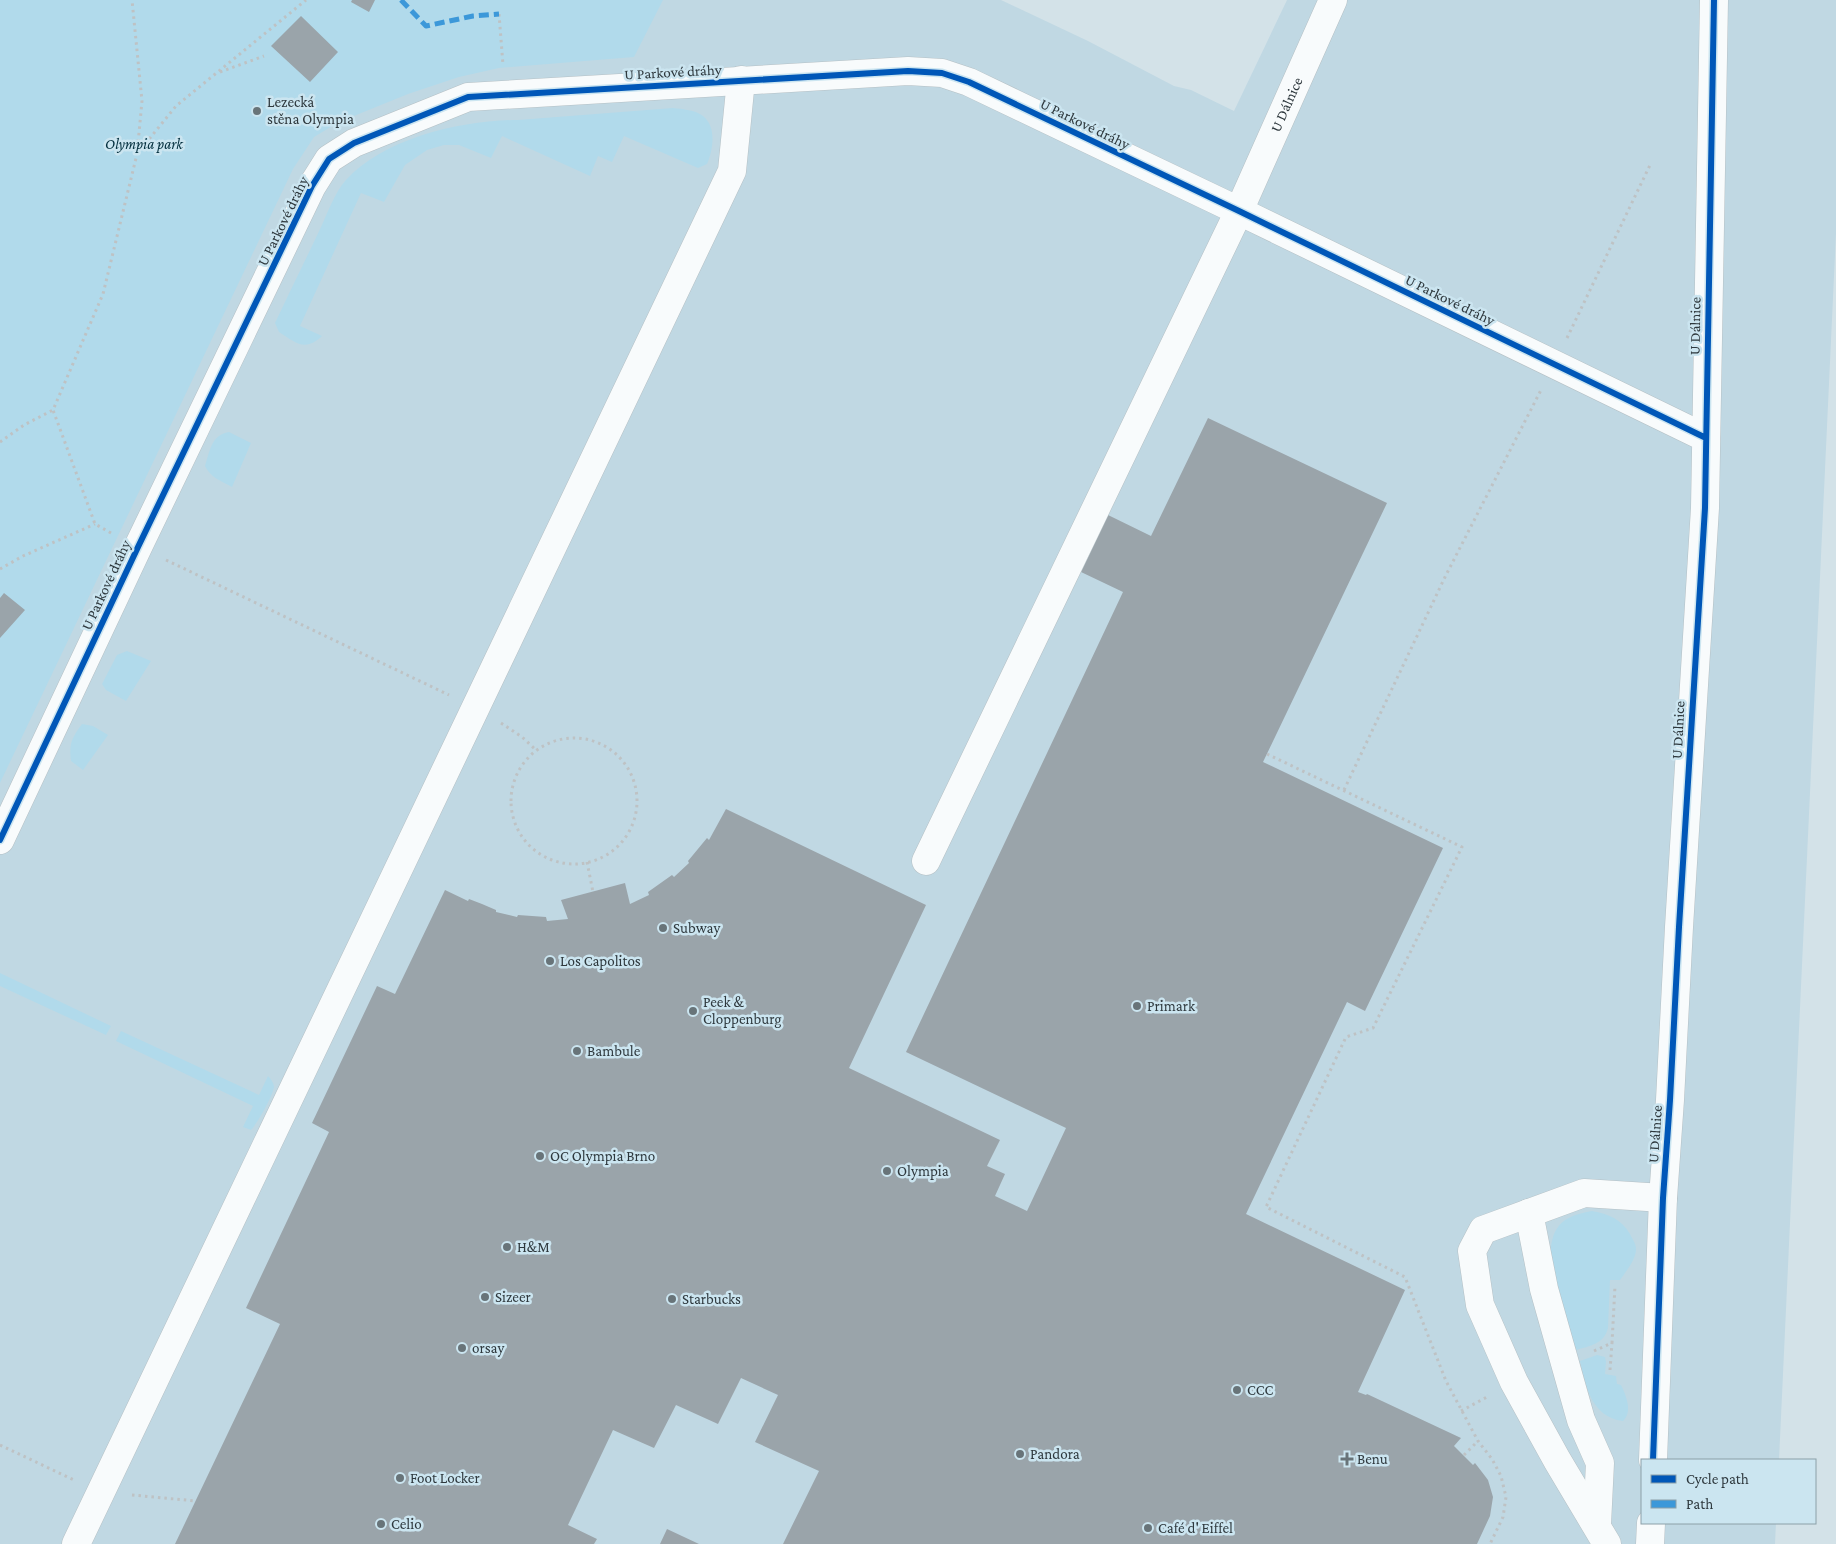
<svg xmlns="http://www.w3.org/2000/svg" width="1836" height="1544" font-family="'Crimson Pro',serif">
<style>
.built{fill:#c0d8e3}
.green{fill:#b1daeb}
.building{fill:#9aa4aa}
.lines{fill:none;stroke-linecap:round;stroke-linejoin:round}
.minor-casing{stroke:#b5c0c5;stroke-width:29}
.path{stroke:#bec2c4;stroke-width:3;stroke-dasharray:2.5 4;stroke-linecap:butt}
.minor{stroke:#f8fbfc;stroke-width:28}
.quiet{stroke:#3c98d9;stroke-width:5;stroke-dasharray:10 5;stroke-linecap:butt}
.cycleway-casing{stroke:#cbe5f0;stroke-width:9}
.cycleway{stroke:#0057b8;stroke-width:6}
.poi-dot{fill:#687479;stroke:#cbe5f0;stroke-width:2}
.labels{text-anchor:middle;stroke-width:5;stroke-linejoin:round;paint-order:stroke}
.street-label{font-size:15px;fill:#2e383d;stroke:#cbe5f0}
.poi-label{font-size:15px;fill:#2e383d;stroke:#cbe5f0;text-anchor:start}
.park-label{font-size:15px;font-style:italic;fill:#022e3d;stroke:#cbe5f0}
</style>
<rect width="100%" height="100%" fill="#d3e2e8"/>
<path class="built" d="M 0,0 L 1001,0 L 1088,41 L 1174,86 L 1191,90 L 1234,111 L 1287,0 L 1836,0 L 1836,233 L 1779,1460 L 1642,1460 L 1642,1523 L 1776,1523 L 1775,1544 L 0,1544 Z"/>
<path class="green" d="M 0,0 L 663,0 L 634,57 L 499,68 L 459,77 L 408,94 L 339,122 L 314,137 L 293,169 L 0,783 Z
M 673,108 C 683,109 695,110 703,116 C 717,127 713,150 707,164 L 698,168 L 624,136 L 612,162 L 598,156 L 590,176 L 502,136 L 491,158 L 459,145 L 444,145 L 427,150 L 405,165 L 384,202 L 361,193 L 300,326 L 322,336 C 305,352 296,343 279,332 L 275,323 C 290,291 306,259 321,227 C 328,212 335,192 346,180 C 384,138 463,120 518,120 Z
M 229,432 L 251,443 L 232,487 C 221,481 210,477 205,466 C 210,451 211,435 229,432 Z
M 127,651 L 151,661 L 126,701 L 106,690 L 102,684 L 117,655 Z
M 82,724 L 93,726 L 108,735 L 83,770 L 71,761 C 69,744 71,739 82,724 Z
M 0,973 L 111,1026 L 106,1035 L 0,986 Z
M 121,1031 L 259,1095 L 268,1076 C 271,1079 273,1082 274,1086 C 274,1094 257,1124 251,1130 L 243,1127 L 253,1106 L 116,1041 Z
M 1592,1211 C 1609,1214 1621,1219 1630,1234 C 1632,1239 1636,1243 1636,1249 C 1636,1260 1626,1271 1620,1280 L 1610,1280 L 1608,1328 C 1604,1344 1590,1346 1576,1350 L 1550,1266 C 1550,1231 1556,1217 1592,1211 Z
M 1597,1355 L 1605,1357 L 1606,1362 L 1605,1374 L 1616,1376 L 1617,1384 L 1621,1385 C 1626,1395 1633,1412 1623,1421 C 1591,1417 1586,1386 1580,1361 Z"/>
<path class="building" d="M 352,0 L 375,0 L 369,12 L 351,2 Z
M 301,16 L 338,52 L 310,82 L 271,46 Z
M 1208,418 L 1387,503 L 1263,762 L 1443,848 L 1365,1011 L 1347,1002 L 1246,1214 L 1405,1290 L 1358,1392 L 1366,1395 L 1367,1394 L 1461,1438 L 1454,1446 L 1473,1465 L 1475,1463 L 1485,1476 L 1488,1480 L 1493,1497 L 1490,1516 L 1477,1544 L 783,1544 L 819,1471 L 755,1442 L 778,1395 L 741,1378 L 718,1424 L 676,1405 L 654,1448 L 613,1430 L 568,1525 L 597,1539 L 594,1544 L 175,1544 L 280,1324 L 246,1308 L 329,1132 L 312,1123 L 377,986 L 395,994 L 445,890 L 468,901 L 469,899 L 482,904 L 496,910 L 496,912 L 517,917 L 518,915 L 546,917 L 547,921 L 568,919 L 561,900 L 625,883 L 630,904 L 649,895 L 648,892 L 672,875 L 674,877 L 689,863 L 688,861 L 707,838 L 709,840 L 726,809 L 926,905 L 849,1068 L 1000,1140 L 987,1166 L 1005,1174 L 995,1196 L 1027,1211 L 1066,1128 L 906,1052 L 1123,592 L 1081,572 L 1108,515 L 1151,536 Z
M 4,593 L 25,610 L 0,638 L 0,598 Z
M 667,1529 L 699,1544 L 660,1544 Z"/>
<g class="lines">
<g class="minor-casing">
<g id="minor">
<path d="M 0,840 L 138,547 L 312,186 L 329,159 L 354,143 L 468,97 L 908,71 L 942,73 L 969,82 L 1239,211 L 1706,438"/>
<path id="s1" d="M 926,861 L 1239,211 L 1333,0"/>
<path d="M 1529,1213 L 1544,1289 L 1581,1420 L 1600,1463 L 1597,1524"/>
<path d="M 1653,1460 L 1663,1198 L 1670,1100 L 1679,927 L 1705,508 L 1714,0"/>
<path d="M 76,1544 L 732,171 L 741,80"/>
<path d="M 1607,1544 L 1557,1460 L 1514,1382 L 1480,1305 L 1472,1251 L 1483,1230 L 1584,1193 L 1663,1198"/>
<path d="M 1650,1544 L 1651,1523"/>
</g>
</g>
<path class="path" d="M 499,14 L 503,65
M 220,72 L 264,56
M 137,154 L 176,106 L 306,0
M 1567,338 L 1651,163
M 0,442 L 24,425 L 53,410
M 111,533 L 95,524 L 53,410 L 103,294 L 137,154 L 142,101 L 132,0
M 166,560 L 449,695
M 0,569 L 23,556 L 95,524
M 501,723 L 522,737 L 536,750
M511 801a63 63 0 1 1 126 0a63 63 0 1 1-126 0Z
M 1267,754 L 1462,847 L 1373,1028 L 1346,1037 L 1266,1207 L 1405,1277 L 1446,1381 L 1478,1441 L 1492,1459 L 1501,1476 L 1506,1497 L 1503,1517 L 1490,1544
M 1344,790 L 1445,577 L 1541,390
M 587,862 L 593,892
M 1594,1351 L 1612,1343 L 1615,1286
M 1610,1370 L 1612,1343
M 1461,1411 L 1487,1397
M 0,1445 L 74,1480
M 1464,1455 L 1478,1441
M 132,1495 L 196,1501"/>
<use href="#minor" class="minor"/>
<path class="quiet" d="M 401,0 L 426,26 L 473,16 L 499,14"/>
<g class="cycleway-casing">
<path id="cycleway" d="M 0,840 L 138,547 L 312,186 L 329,159 L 354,143 L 468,97 L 908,71 L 942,73 L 969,82 L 1239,211 L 1706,438
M 1653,1460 L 1663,1198 L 1670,1100 L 1679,927 L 1705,508 L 1714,0"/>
</g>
<use href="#cycleway" class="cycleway"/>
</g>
<g class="poi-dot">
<circle cx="257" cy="111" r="5"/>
<circle cx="663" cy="928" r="5"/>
<circle cx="550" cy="961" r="5"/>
<circle cx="1137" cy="1006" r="5"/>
<circle cx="693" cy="1011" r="5"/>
<circle cx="577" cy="1051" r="5"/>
<circle cx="540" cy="1156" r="5"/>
<circle cx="887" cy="1171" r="5"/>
<circle cx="507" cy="1247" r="5"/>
<circle cx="485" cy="1297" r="5"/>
<circle cx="672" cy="1299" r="5"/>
<circle cx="462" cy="1348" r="5"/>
<circle cx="1237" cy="1390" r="5"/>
<circle cx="1020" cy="1454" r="5"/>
<path d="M1344.5 1451.5h5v5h5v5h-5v5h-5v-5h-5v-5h5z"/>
<circle cx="400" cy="1478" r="5"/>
<circle cx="381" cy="1524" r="5"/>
<circle cx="1148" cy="1528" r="5"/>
</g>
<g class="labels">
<g class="street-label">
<text transform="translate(673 72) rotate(-3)" y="5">U Parkové dráhy</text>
<text dy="5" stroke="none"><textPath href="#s1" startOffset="838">U Dálnice</textPath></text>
<text transform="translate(1085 124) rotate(26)" y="5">U Parkové dráhy</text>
<text transform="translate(283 221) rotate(-64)" y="5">U Parkové dráhy</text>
<text transform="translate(1450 300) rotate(26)" y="5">U Parkové dráhy</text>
<text transform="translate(1695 326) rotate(-89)" y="5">U Dálnice</text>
<text transform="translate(106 585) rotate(-65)" y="5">U Parkové dráhy</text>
<text transform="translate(1678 730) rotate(-87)" y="5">U Dálnice</text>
<text transform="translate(1655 1134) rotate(-86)" y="5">U Dálnice</text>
</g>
<g class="poi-label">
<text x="267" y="107">Lezecká<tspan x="267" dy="17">stěna Olympia</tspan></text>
<text x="673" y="933">Subway</text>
<text x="560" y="966">Los Capolitos</text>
<text x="703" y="1007">Peek &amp;<tspan x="703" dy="17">Cloppenburg</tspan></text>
<text x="1147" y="1011">Primark</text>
<text x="587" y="1056">Bambule</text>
<text x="550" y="1161">OC Olympia Brno</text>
<text x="897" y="1176">Olympia</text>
<text x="517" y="1252">H&amp;M</text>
<text x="495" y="1302">Sizeer</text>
<text x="682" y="1304">Starbucks</text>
<text x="472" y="1353">orsay</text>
<text x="1247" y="1395">CCC</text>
<text x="1030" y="1459">Pandora</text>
<text x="1357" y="1464">Benu</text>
<text x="410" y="1483">Foot Locker</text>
<text x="391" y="1529">Celio</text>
<text x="1158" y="1533">Café d' Eiffel</text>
</g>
<g class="park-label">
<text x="144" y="149">Olympia park</text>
</g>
</g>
<rect x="1641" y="1459" width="175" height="65" fill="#cbe5f0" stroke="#8ca0a8"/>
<rect x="1651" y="1475" width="25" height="8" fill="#0057b8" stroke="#8ca0a8"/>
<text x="1686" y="1484" font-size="15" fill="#2e383d">Cycle path</text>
<rect x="1651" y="1500" width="25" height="8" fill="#3c98d9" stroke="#8ca0a8"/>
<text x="1686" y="1509" font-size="15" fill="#2e383d">Path</text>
</svg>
